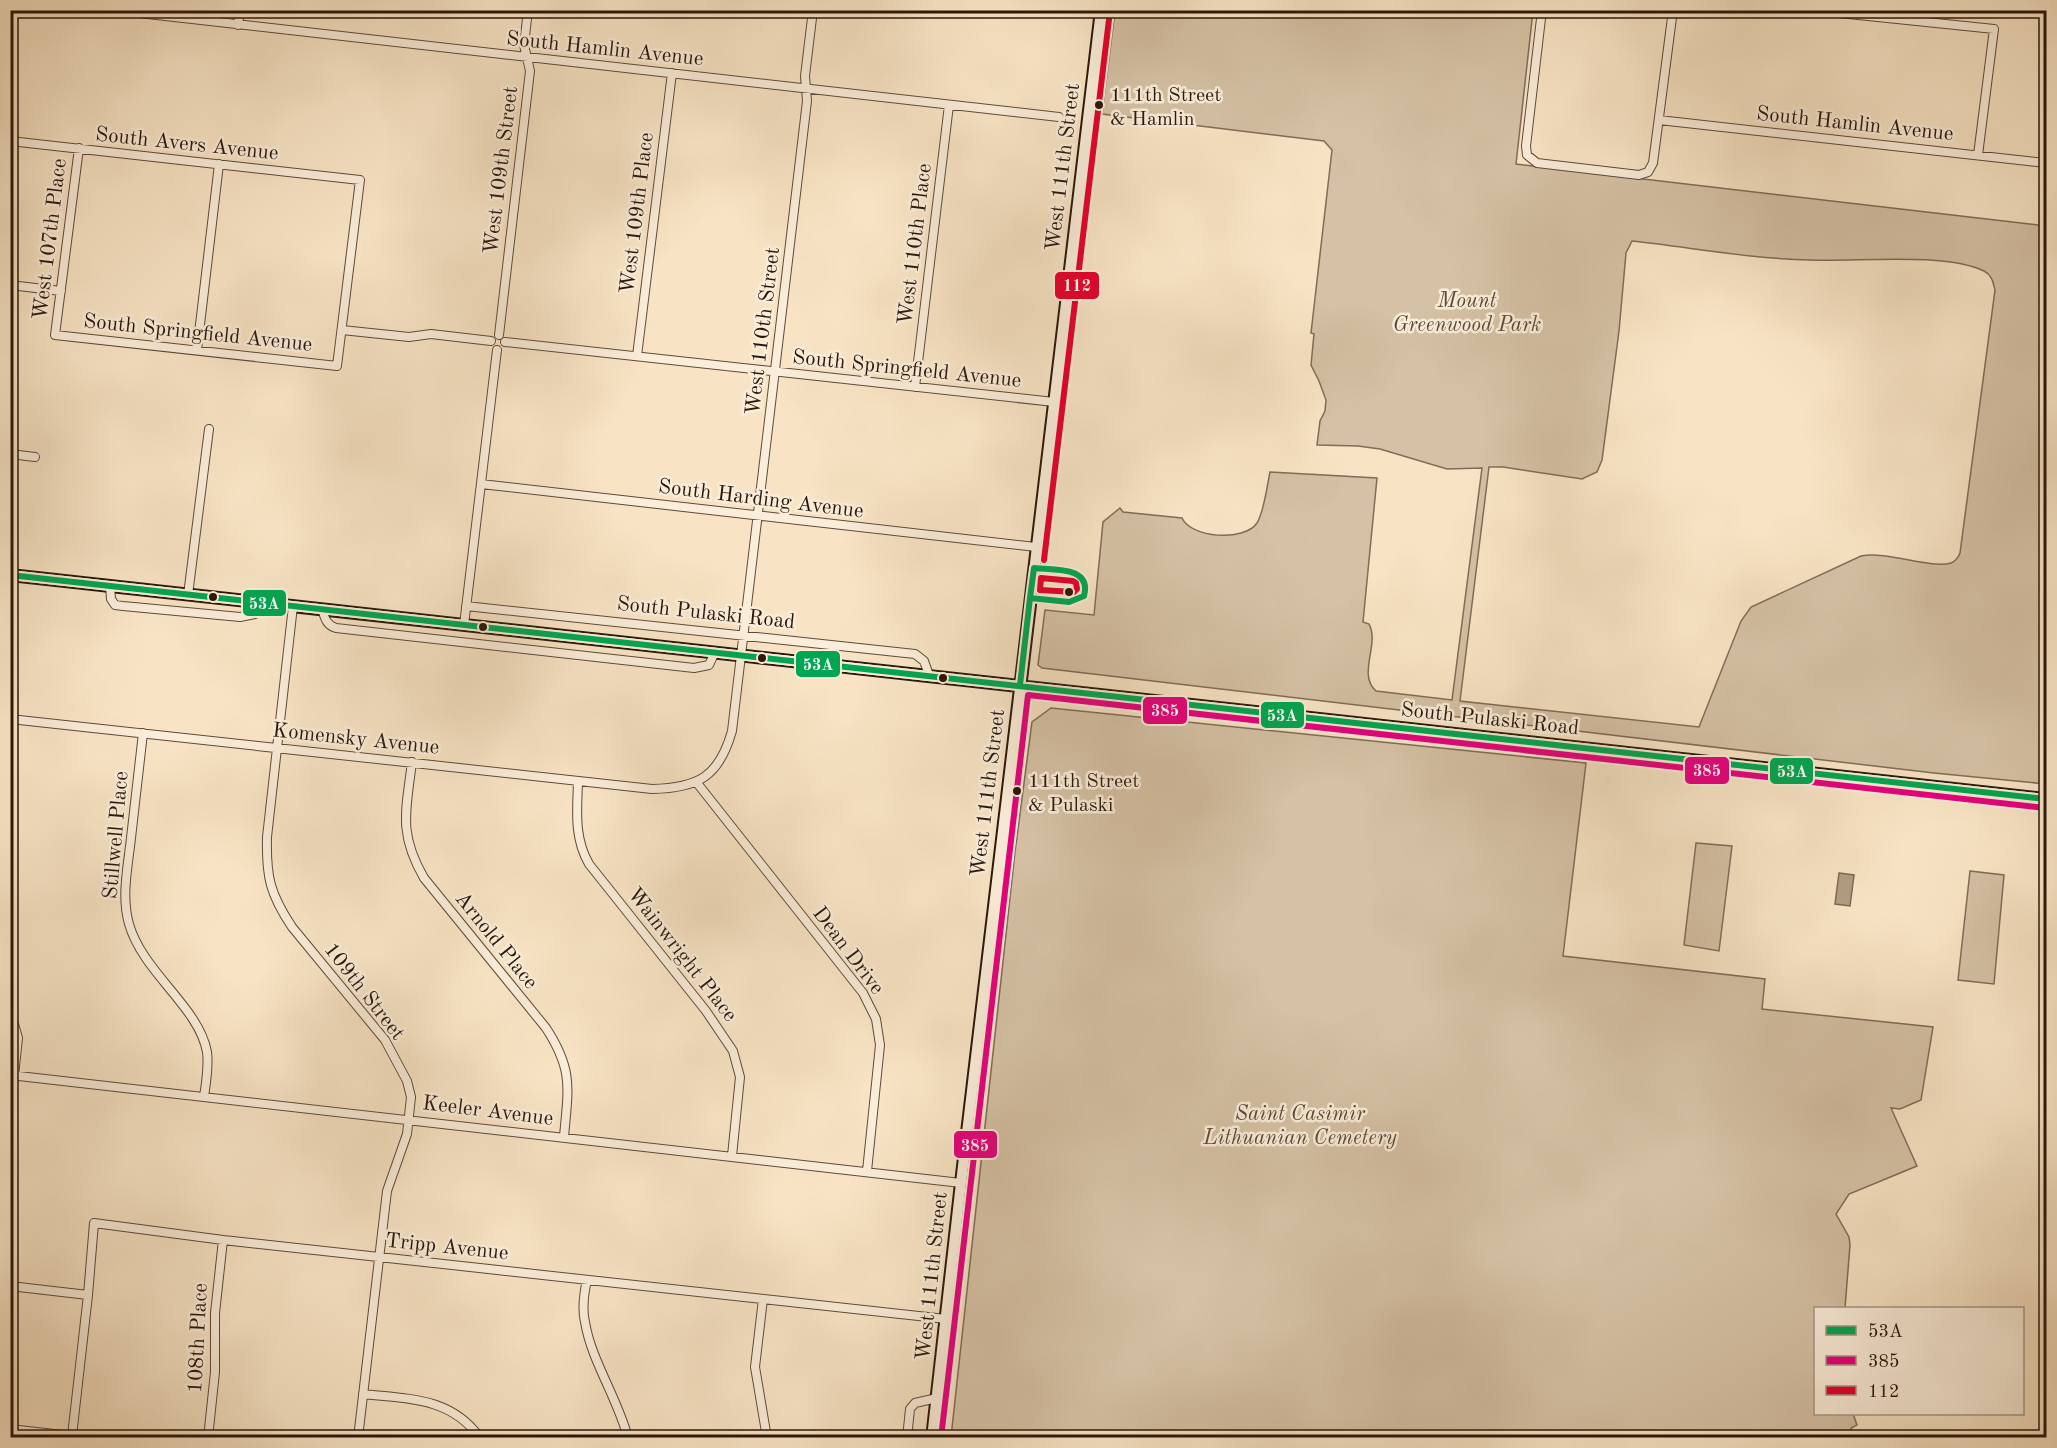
<svg xmlns="http://www.w3.org/2000/svg" width="2057" height="1448" font-family="'Old Standard TT',serif">
<style>
.green{fill:#d5c1a5;stroke:#806c58;stroke-width:1.5;fill-rule:evenodd}
.water{fill:#b29e85;stroke:#7c6854;stroke-width:1.5}
.lines{fill:none;stroke-linecap:round;stroke-linejoin:round}
.minor-casing{stroke:#5e4a39;stroke-width:10}
.secondary-casing{stroke:#2b160a;stroke-width:14}
.minor{stroke:#faedd9;stroke-width:8}
.secondary{stroke:#faedd9;stroke-width:10}
.bus-1-casing{stroke:#faedd9;stroke-width:10}
.bus-2-casing{stroke:#faedd9;stroke-width:10}
.bus-3-casing{stroke:#faedd9;stroke-width:10}
.bus-1{stroke:#00a651;stroke-width:6}
.bus-2{stroke:#e5007d;stroke-width:6}
.bus-3{stroke:#e4002b;stroke-width:6}
.bus-dot{fill:#2b160a;stroke:#faedd9;stroke-width:2}
.labels{text-anchor:middle;stroke-width:5;stroke-linejoin:round;paint-order:stroke}
.bus-label{font-size:20px;fill:#2b160a;stroke:#faedd9;text-anchor:start}
.street-label{font-size:21px;fill:#2b160a;stroke:#faedd9}
.park-label{font-size:21px;font-style:italic;fill:#5e4938;stroke:#faedd9}
.line-badge{stroke:#faedd9;stroke-width:2}
.badge-label{font-size:16px;text-anchor:middle;font-weight:bold;fill:#fff}
</style>
<rect width="100%" height="100%" fill="#f8e4c5"/>
<filter id="stains"><feTurbulence type="fractalNoise" baseFrequency=".00333" numOctaves="4"/><feColorMatrix values="0 0 0 0 .2 0 0 0 0 .09 0 0 0 0 .02 0 0 0 .5 -.17"/></filter>
<radialGradient id="worn" r=".72"><stop offset=".6" stop-color="#630" stop-opacity="0"/><stop offset="1" stop-color="#630" stop-opacity=".3"/></radialGradient>
<path class="green" d="M 1115,11 L 1533,11 L 1516,164 L 2046,226 L 2046,784 L 1934,773 L 1042,668 L 1038,665 L 1045,610 L 1094,615 L 1103,522 L 1120,508 L 1123,512 L 1182,518 C 1191,538 1244,542 1257,523 C 1264,512 1267,486 1270,472 L 1377,478 L 1363,622 L 1369,624 C 1380,644 1357,675 1376,691 L 1452,700 L 1482,468 L 1447,469 L 1380,449 L 1358,446 L 1317,445 L 1320,421 L 1325,411 L 1326,400 L 1319,381 L 1311,365 L 1314,334 L 1311,333 L 1332,150 L 1324,141 L 1102,114 ZM 1632,241 C 1689,247 1752,259 1810,260 C 1857,262 1943,252 1984,271 C 1992,275 1993,282 1995,290 L 1960,553 C 1958,558 1956,561 1951,563 C 1930,569 1887,551 1861,556 L 1751,607 L 1741,621 L 1699,727 L 1460,701 L 1489,467 L 1503,467 L 1582,479 L 1597,472 L 1602,460 L 1619,331 L 1626,253 Z
M 1051,708 L 1586,763 L 1563,956 L 1765,979 L 1762,1009 L 1933,1027 L 1921,1100 L 1900,1109 L 1891,1108 L 1917,1166 L 1849,1194 L 1836,1214 L 1849,1237 L 1850,1245 L 1845,1308 L 1816,1308 L 1816,1414 L 1853,1414 L 1857,1425 L 1851,1428 L 1855,1437 L 951,1437 L 1015,852 L 1032,722 Z
M 1696,843 L 1732,846 L 1719,951 L 1684,945 Z
M 1970,871 L 2004,875 L 1994,984 L 1958,980 Z"/>
<path class="water" d="M 1839,873 L 1854,875 L 1850,906 L 1835,904 Z"/>
<g class="lines">
<g class="minor-casing">
<path id="minor" d="M 112,10 L 1059,117
M 1542,10 L 1526,146 L 1527,155 L 1537,163 L 1639,175 L 1648,172 L 1653,163 L 1673,10
M 1810,10 L 1994,29 L 1978,155
M 238,25 L 240,10
M 1659,120 L 2046,163
M 10,141 L 360,180 L 337,366 L 55,335 L 79,148
M 10,285 L 61,291
M 342,330 L 409,337 L 431,334 L 491,341
M 499,335 L 530,71 L 524,45 L 528,10
M 505,342 L 1054,402
M 197,350 L 219,164
M 637,356 L 672,73
M 915,387 L 949,105
M 10,454 L 35,457
M 481,484 L 1036,547
M 110,586 L 111,599 L 115,605 L 123,606 L 240,617 L 255,614 L 268,603
M 188,595 L 209,429
M 293,606 L 267,837 C 266,877 270,894 292,927 L 385,1040 L 407,1081 L 411,1097 L 407,1134 L 387,1191 L 358,1438
M 466,606 L 915,654 L 924,661 L 929,675
M 322,609 C 325,618 326,625 336,628 L 694,668 L 709,665 L 715,652
M 464,625 L 497,350
M 10,719 L 652,789 C 698,788 719,777 732,731 L 807,101 L 805,76 L 813,10
M 143,733 C 139,768 135,803 131,838 C 128,866 121,896 129,924 C 143,973 199,1007 207,1052 C 209,1067 206,1082 204,1097
M 412,762 C 406,811 398,833 424,878 L 546,1028 C 574,1071 568,1089 564,1137
M 578,782 C 577,811 574,838 589,864 L 706,1011 L 733,1051 L 740,1077 L 732,1156
M 697,783 L 863,993 L 876,1019 L 880,1045 L 867,1171
M 10,1010 L 18,1038 L 14,1076
M 10,1075 L 961,1183
M 587,1280 C 584,1293 582,1309 585,1322 C 591,1360 618,1399 628,1438
M 10,1286 L 88,1295
M 763,1299 L 755,1367 L 767,1438
M 363,1394 C 408,1399 451,1397 480,1438
M 10,1429 L 72,1436 L 88,1295 L 94,1223 L 223,1240 L 946,1319
M 208,1438 L 215,1372 L 215,1313 L 223,1240
M 907,1438 L 910,1409 L 915,1403 L 937,1398"/>
</g>
<g class="secondary-casing">
<path id="secondary" d="M 10,575 L 2046,799
M 932,1438 L 961,1183 L 1101,10"/>
</g>
<use href="#minor" class="minor"/>
<use href="#secondary" class="secondary"/>
<g class="bus-1-casing">
<path id="bus-1" d="M 1034,568 C 1054,570 1092,566 1084,596 L 1069,602 L 1030,598 Z
M 10,575 L 2046,799
M 1020,685 L 1030,598"/>
</g>
<g class="bus-2-casing">
<path id="bus-2" d="M 941,1438 L 1028,695 L 2045,808"/>
</g>
<g class="bus-3-casing">
<path id="bus-3" d="M 1044,560 L 1110,11
M 1041,578 L 1073,581 L 1076,583 L 1077,589 L 1074,592 L 1040,590 Z"/>
</g>
<use href="#bus-1" class="bus-1"/>
<use href="#bus-2" class="bus-2"/>
<use href="#bus-3" class="bus-3"/>
</g>
<g class="bus-dot">
<circle cx="1099" cy="105" r="5"/>
<circle cx="1069" cy="592" r="5"/>
<circle cx="213" cy="597" r="5"/>
<circle cx="483" cy="627" r="5"/>
<circle cx="762" cy="658" r="5"/>
<circle cx="943" cy="678" r="5"/>
<circle cx="1017" cy="791" r="5"/>
</g>
<g class="labels">
<g class="bus-label">
<text x="1110" y="101">111th Street<tspan x="1110" dy="24">&amp; Hamlin</tspan></text>
<text x="1028" y="787">111th Street<tspan x="1028" dy="24">&amp; Pulaski</tspan></text>
</g>
<g class="street-label">
<text transform="translate(605 48) rotate(6)" y="7">South Hamlin Avenue</text>
<text transform="translate(1855 123) rotate(6)" y="7">South Hamlin Avenue</text>
<text transform="translate(187 143) rotate(6)" y="7">South Avers Avenue</text>
<text transform="translate(1062 167) rotate(-83)" y="7">West 111th Street</text>
<text transform="translate(500 170) rotate(-83)" y="7">West 109th Street</text>
<text transform="translate(636 213) rotate(-83)" y="7">West 109th Place</text>
<text transform="translate(49 239) rotate(-83)" y="7">West 107th Place</text>
<text transform="translate(914 244) rotate(-83)" y="7">West 110th Place</text>
<text transform="translate(762 331) rotate(-83)" y="7">West 110th Street</text>
<text transform="translate(198 332) rotate(6)" y="7">South Springfield Avenue</text>
<text transform="translate(907 368) rotate(6)" y="7">South Springfield Avenue</text>
<text transform="translate(761 498) rotate(7)" y="7">South Harding Avenue</text>
<text transform="translate(706 612) rotate(6)" y="7">South Pulaski Road</text>
<text transform="translate(1490 718) rotate(6)" y="7">South Pulaski Road</text>
<text transform="translate(356 738) rotate(6)" y="7">Komensky Avenue</text>
<text transform="translate(987 793) rotate(-83)" y="7">West 111th Street</text>
<text transform="translate(115 835) rotate(-85)" y="7">Stillwell Place</text>
<text transform="translate(497 940) rotate(51)" y="7">Arnold Place</text>
<text transform="translate(849 950) rotate(53)" y="7">Dean Drive</text>
<text transform="translate(683 954) rotate(52)" y="7">Wainwright Place</text>
<text transform="translate(365 991) rotate(52)" y="7">109th Street</text>
<text transform="translate(488 1110) rotate(7)" y="7">Keeler Avenue</text>
<text transform="translate(447 1246) rotate(6)" y="7">Tripp Avenue</text>
<text transform="translate(931 1276) rotate(-84)" y="7">West 111th Street</text>
<text transform="translate(197 1338) rotate(-87)" y="7">108th Place</text>
</g>
<g class="park-label">
<text x="1467" y="307">Mount<tspan x="1467" dy="24">Greenwood Park</tspan></text>
<text x="1300" y="1120">Saint Casimir<tspan x="1300" dy="24">Lithuanian Cemetery</tspan></text>
</g>
</g>
<g class="line-badge">
<rect x="1054" y="271" width="46" height="29" rx="6" fill="#e4002b"/>
<rect x="242" y="589" width="45" height="28" rx="6" fill="#00a651"/>
<rect x="795" y="650" width="46" height="28" rx="6" fill="#00a651"/>
<rect x="1142" y="696" width="46" height="29" rx="6" fill="#e5007d"/>
<rect x="1260" y="701" width="45" height="28" rx="6" fill="#00a651"/>
<rect x="1684" y="756" width="46" height="29" rx="6" fill="#e5007d"/>
<rect x="1769" y="757" width="45" height="28" rx="6" fill="#00a651"/>
<rect x="953" y="1130" width="45" height="29" rx="6" fill="#e5007d"/>
</g>
<g class="badge-label">
<text x="1077" y="291">112</text>
<text x="264" y="609">53A</text>
<text x="818" y="670">53A</text>
<text x="1165" y="716">385</text>
<text x="1282" y="721">53A</text>
<text x="1707" y="776">385</text>
<text x="1792" y="777">53A</text>
<text x="975" y="1151">385</text>
</g>
<rect width="2057" height="1448" fill="none" stroke="#f8e4c5" stroke-width="36"/>
<rect x="12" y="12" width="2033" height="1424" fill="none" stroke="#2b160a" stroke-width="3"/>
<rect x="18" y="18" width="2021" height="1412" fill="none" stroke="#2b160a" stroke-width="1.5"/>
<rect x="1814" y="1307" width="210" height="108" fill="#faedd9" stroke="#a79786" stroke-width="1.5"/>
<rect x="1826" y="1326" width="30" height="9" fill="#00a651" stroke="#a79786" stroke-width="1.5"/>
<text x="1868" y="1337" font-size="18" fill="#2b160a">53A</text>
<rect x="1826" y="1356" width="30" height="9" fill="#e5007d" stroke="#a79786" stroke-width="1.5"/>
<text x="1868" y="1367" font-size="18" fill="#2b160a">385</text>
<rect x="1826" y="1386" width="30" height="9" fill="#e4002b" stroke="#a79786" stroke-width="1.5"/>
<text x="1868" y="1397" font-size="18" fill="#2b160a">112</text>
<rect width="100%" height="100%" filter="url(#stains)"/>
<rect width="100%" height="100%" fill="url(#worn)"/>
</svg>
